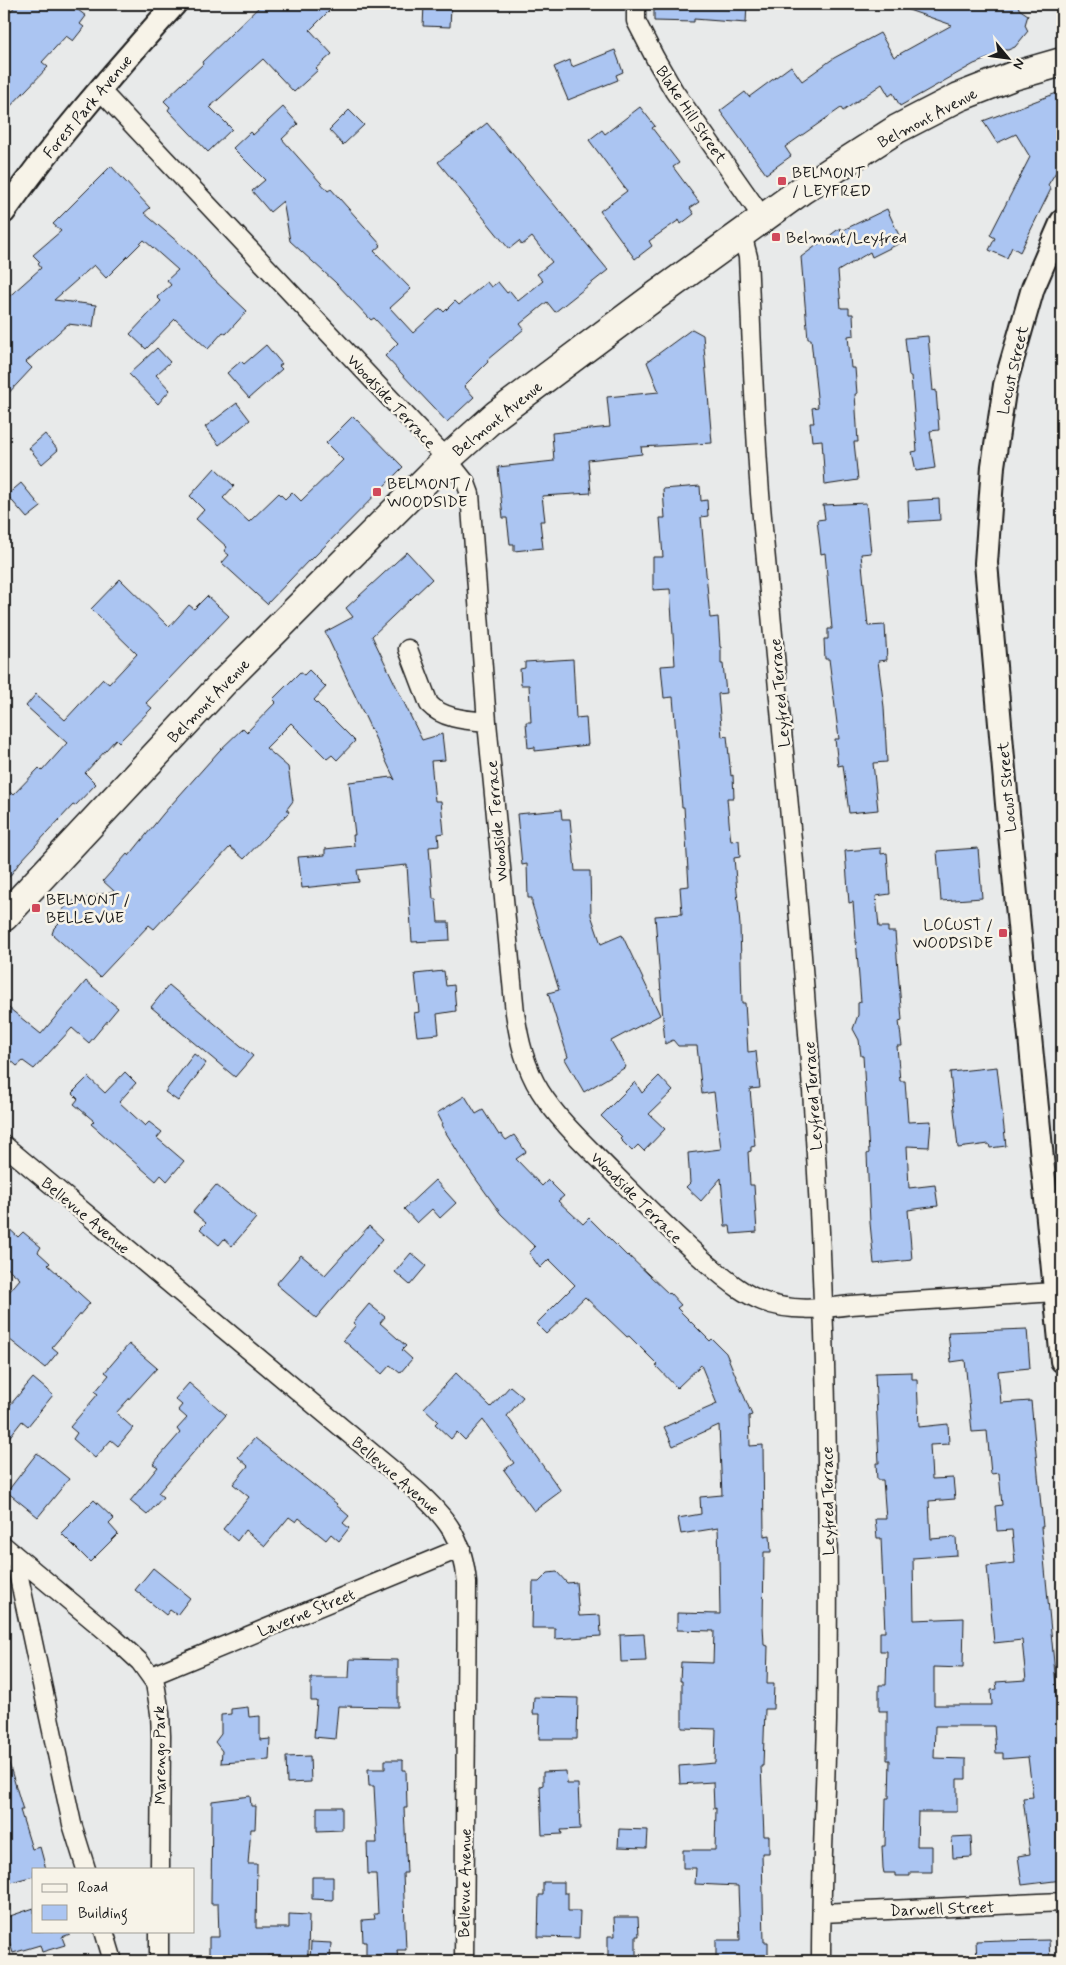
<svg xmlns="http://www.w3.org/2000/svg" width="1066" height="1965" font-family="Mynerve,sans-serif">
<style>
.building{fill:#abc5f2;stroke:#1c1c1c}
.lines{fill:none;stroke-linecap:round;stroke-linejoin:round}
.minor-casing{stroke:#1c1c1c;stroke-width:21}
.tertiary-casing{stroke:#1c1c1c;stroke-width:26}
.primary-casing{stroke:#1c1c1c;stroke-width:31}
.minor{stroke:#f7f3e8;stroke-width:18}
.tertiary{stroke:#f7f3e8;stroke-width:22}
.primary{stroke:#f7f3e8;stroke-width:28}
.poi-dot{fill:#d1495b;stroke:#f7f3e8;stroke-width:2}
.labels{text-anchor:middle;stroke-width:5;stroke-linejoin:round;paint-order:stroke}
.street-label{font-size:16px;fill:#1c1c1c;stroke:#f7f3e8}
.poi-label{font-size:16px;fill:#1c1c1c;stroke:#f7f3e8;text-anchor:start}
</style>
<rect width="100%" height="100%" fill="#e8eaea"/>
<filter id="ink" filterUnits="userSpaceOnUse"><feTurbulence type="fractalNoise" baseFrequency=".02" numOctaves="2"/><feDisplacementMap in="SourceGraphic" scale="10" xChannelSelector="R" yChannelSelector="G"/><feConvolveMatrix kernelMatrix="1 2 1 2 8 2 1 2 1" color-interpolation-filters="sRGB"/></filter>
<g filter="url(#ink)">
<path class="building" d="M 17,4 L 70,4 L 86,16 L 80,24 L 84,27 L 73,41 L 66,36 L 42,62 L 48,67 L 4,113 L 4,19 Z
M 262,4 L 336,4 L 310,30 L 332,54 L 316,68 L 318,70 L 294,92 L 263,59 L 210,107 L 232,129 L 208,152 L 168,110 L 170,107 L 164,101 L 203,64 L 202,62 Z
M 654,4 L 747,4 L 746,23 L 694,19 L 694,22 L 654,21 Z
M 901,4 L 1018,4 L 1019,9 L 1028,15 L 1025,25 L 1028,31 L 1015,47 L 1008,50 L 1001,50 L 992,57 L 974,64 L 900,106 L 893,93 L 889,96 L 882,84 L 843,111 L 841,108 L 785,147 L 791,156 L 766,174 L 720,111 L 745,92 L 749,97 L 791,66 L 802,81 L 834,58 L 880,33 L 894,57 L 952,25 L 900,7 Z
M 424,5 L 451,6 L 450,27 L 423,26 Z
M 615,50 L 623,72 L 616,75 L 618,80 L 568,100 L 554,67 L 570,60 L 572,67 Z
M 1062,91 L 1062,162 L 1048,185 L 1051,189 L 1020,252 L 1012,247 L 1007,258 L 989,250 L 995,238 L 990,235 L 1030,157 L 1016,134 L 997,143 L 983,121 Z
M 283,107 L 298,124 L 282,139 L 328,191 L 331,189 L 381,245 L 374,251 L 411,289 L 390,308 L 413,333 L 440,308 L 444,312 L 455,301 L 459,305 L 487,282 L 491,287 L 498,282 L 507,293 L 510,291 L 518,301 L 543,281 L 537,274 L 552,262 L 532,237 L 522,245 L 519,241 L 509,249 L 438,162 L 487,123 L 608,270 L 555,312 L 547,302 L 520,324 L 524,329 L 487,360 L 488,362 L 464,386 L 474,397 L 447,422 L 385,356 L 398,343 L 374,318 L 371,320 L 335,282 L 290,241 L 283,201 L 270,212 L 252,191 L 265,180 L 233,148 L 250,132 L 253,135 Z
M 640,107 L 655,126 L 652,128 L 679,163 L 673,167 L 699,202 L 690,208 L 694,214 L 681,224 L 679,220 L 649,241 L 652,246 L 635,259 L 600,211 L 627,191 L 589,140 L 602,130 L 605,134 Z
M 349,110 L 364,125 L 343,145 L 329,130 Z
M 111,166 L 150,208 L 144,213 L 194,256 L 211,277 L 247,311 L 226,334 L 223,332 L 208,349 L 175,319 L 146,349 L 130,334 L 161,301 L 157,297 L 171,285 L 167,280 L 178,270 L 144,240 L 106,278 L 94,265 L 54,300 L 96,305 L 93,327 L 68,324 L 26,362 L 32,368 L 4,398 L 4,301 L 41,268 L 38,264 L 40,262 L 33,255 L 61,231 L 53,224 Z
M 887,209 L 902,242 L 872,257 L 870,252 L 838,271 L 841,308 L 849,308 L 849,314 L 853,314 L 854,335 L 848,336 L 851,368 L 855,368 L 857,394 L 855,394 L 858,442 L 854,442 L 858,480 L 825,485 L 822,440 L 812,441 L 810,423 L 814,423 L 812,408 L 818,407 L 811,339 L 808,339 L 801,257 L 840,228 L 841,231 Z
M 692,329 L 703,335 L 712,443 L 641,447 L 642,454 L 588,460 L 591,493 L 542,496 L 545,521 L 540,521 L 543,548 L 514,551 L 514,544 L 510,544 L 507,518 L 503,518 L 498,467 L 554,461 L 552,433 L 610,427 L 607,397 L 659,392 L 647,362 Z
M 928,336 L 933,391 L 936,390 L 939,430 L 930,431 L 935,468 L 916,471 L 912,452 L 917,451 L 911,376 L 909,376 L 905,338 Z
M 266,345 L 282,364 L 279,366 L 282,369 L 249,398 L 227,373 L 241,361 L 244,364 Z
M 157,348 L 170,362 L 156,375 L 170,390 L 158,404 L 129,374 Z
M 237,403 L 250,420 L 219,445 L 205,427 Z
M 353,416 L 403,467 L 311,560 L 310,559 L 267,604 L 222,563 L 229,555 L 224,551 L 227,547 L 196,519 L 204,510 L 190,496 L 215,468 L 234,486 L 223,498 L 249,522 L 279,493 L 285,499 L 292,492 L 301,501 L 343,460 L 326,443 Z
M 45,434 L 58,450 L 42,464 L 29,448 Z
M 21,483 L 41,507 L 27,518 L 7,495 Z
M 700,486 L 701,501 L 707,500 L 708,516 L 701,517 L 710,618 L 718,617 L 720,647 L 721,647 L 721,664 L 723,664 L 726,693 L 718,694 L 722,737 L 727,736 L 731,776 L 733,775 L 734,798 L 727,798 L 730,833 L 731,841 L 739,840 L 740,857 L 734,858 L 740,925 L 742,1003 L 745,1003 L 748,1052 L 756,1051 L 760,1088 L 750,1089 L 755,1146 L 751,1147 L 751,1151 L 748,1152 L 750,1185 L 754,1185 L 757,1232 L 731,1234 L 730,1226 L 725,1226 L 721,1178 L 701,1201 L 686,1187 L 690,1183 L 688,1153 L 721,1149 L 714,1092 L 702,1094 L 697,1046 L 678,1046 L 673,1040 L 665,1044 L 655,916 L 682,914 L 680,887 L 689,886 L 684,807 L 682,807 L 673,697 L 664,698 L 661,666 L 675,665 L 670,589 L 653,590 L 653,557 L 663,557 L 660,518 L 665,518 L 663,489 Z
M 939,499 L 940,520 L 909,522 L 908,501 Z
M 866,503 L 871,553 L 861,554 L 868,626 L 885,625 L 887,660 L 878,661 L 884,707 L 887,762 L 873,763 L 878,810 L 849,813 L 843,765 L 838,766 L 835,739 L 839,739 L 829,659 L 825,659 L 824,639 L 828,639 L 828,629 L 832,629 L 825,553 L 821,554 L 817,520 L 825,519 L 823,505 Z
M 407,552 L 432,579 L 372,636 L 422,740 L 442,734 L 445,760 L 431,761 L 435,801 L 441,801 L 444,833 L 438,834 L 439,846 L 429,847 L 433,899 L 436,899 L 438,922 L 449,922 L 450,940 L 412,942 L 407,865 L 357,870 L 359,882 L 302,888 L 298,857 L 325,855 L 325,849 L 354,846 L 353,835 L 355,835 L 349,782 L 392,777 L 395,780 L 325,632 L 353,617 L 346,608 Z
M 120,579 L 169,627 L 189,605 L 194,609 L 207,596 L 229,616 L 146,703 L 152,708 L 119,742 L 116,739 L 85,773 L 96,784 L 75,806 L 73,805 L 20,862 L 4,884 L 4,786 L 13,795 L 39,768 L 42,771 L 67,743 L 26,706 L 36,694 L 65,720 L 103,679 L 109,684 L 137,654 L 91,609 Z
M 573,659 L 576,718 L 586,717 L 588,745 L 535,751 L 535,747 L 528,748 L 526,722 L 531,722 L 529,685 L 521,685 L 520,669 L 525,668 L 525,662 Z
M 309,670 L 326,687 L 314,700 L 355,741 L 337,760 L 332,755 L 327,759 L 291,723 L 266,748 L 288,767 L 293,801 L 287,809 L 289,812 L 244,859 L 230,847 L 154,929 L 149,925 L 100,977 L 52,934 L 54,928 L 63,919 L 58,915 L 70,902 L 114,891 L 103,881 L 127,854 L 129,856 L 163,814 L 219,751 L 243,728 L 247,732 L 276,702 L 273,699 L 300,672 L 304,675 Z
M 561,810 L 562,819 L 570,819 L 575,871 L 590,871 L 591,915 L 601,944 L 622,935 L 660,1015 L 611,1041 L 626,1067 L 584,1092 L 565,1059 L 568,1057 L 548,993 L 559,990 L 532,904 L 532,898 L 528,898 L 527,864 L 522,865 L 517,814 Z
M 881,848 L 881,854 L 887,853 L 890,894 L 876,896 L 879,927 L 888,927 L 888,932 L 895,932 L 902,1020 L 899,1021 L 902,1046 L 897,1046 L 900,1081 L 905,1081 L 908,1122 L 931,1121 L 929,1147 L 907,1146 L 909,1188 L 935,1185 L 938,1206 L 908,1210 L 912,1260 L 874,1264 L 870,1223 L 867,1154 L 869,1153 L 863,1056 L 861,1056 L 859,1040 L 853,1029 L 858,1015 L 858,1003 L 861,1002 L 853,902 L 849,903 L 845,851 Z
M 978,848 L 982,898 L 941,901 L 937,851 Z
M 444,971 L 446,986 L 454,985 L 456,1011 L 437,1014 L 439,1034 L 417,1036 L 414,1013 L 419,1012 L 415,974 Z
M 86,981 L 118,1008 L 89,1043 L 72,1028 L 34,1069 L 23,1061 L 17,1066 L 4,1054 L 4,1004 L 41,1034 Z
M 169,985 L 253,1056 L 235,1077 L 151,1007 Z
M 194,1054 L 206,1063 L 178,1101 L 165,1092 Z
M 997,1067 L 1006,1146 L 990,1148 L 989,1144 L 958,1148 L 950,1072 Z
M 125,1072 L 136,1083 L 119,1102 L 145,1126 L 149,1122 L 162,1132 L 157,1138 L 184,1161 L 167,1181 L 161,1175 L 156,1181 L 91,1124 L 94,1121 L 74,1104 L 78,1099 L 72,1093 L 88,1077 L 105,1093 Z
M 659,1076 L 673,1091 L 649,1114 L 665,1129 L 644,1151 L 638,1145 L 632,1151 L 620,1139 L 622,1137 L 601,1116 L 635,1082 L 642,1093 Z
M 465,1096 L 476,1114 L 483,1110 L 499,1135 L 501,1134 L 506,1140 L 514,1135 L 526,1152 L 516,1159 L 542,1186 L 548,1180 L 564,1196 L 558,1201 L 583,1224 L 589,1218 L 627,1256 L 628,1255 L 669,1294 L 670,1293 L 681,1305 L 677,1308 L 710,1341 L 712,1339 L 726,1353 L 752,1415 L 749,1416 L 750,1446 L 763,1445 L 764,1536 L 770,1535 L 771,1552 L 764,1552 L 763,1625 L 764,1645 L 768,1646 L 767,1684 L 774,1684 L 773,1709 L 765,1709 L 763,1766 L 761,1766 L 764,1836 L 769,1836 L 769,1853 L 762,1853 L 764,1942 L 768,1942 L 768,1960 L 716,1961 L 716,1940 L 740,1940 L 738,1886 L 695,1884 L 696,1868 L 683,1868 L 683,1850 L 715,1850 L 716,1808 L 714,1809 L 713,1782 L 680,1784 L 679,1766 L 715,1763 L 716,1729 L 682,1728 L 682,1681 L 680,1681 L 681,1662 L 713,1663 L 714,1631 L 677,1630 L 677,1613 L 720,1614 L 719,1560 L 718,1528 L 681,1534 L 678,1518 L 701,1514 L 700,1497 L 722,1495 L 719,1425 L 673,1446 L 664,1427 L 717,1404 L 701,1365 L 677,1388 L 656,1366 L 658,1365 L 629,1336 L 627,1337 L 585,1297 L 546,1334 L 536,1324 L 575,1285 L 549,1259 L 540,1268 L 529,1253 L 535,1247 L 501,1214 L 468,1168 L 441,1125 L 443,1124 L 437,1113 Z
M 435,1180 L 456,1203 L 440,1218 L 432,1209 L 417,1223 L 404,1209 Z
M 216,1185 L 256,1218 L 232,1246 L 224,1239 L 219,1245 L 200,1229 L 206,1223 L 193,1212 Z
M 4,1224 L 18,1237 L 23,1232 L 41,1247 L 38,1252 L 50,1263 L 48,1265 L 90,1303 L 52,1347 L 58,1352 L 45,1368 L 4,1335 L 4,1298 L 20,1279 L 4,1265 Z
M 369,1226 L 383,1239 L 316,1318 L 276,1284 L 301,1255 L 325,1275 Z
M 411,1253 L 426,1266 L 410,1285 L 395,1272 Z
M 369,1304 L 385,1317 L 380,1323 L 406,1346 L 402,1350 L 412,1359 L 400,1373 L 390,1365 L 382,1374 L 343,1340 L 356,1325 L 353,1323 Z
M 1027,1329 L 1030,1368 L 998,1371 L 1001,1403 L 1031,1401 L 1043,1527 L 1041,1527 L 1060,1726 L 1062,1726 L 1062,1880 L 1022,1885 L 1018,1856 L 1030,1854 L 1023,1798 L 1033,1797 L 1028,1757 L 1003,1759 L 1003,1753 L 996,1753 L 994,1726 L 935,1726 L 934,1758 L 966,1759 L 966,1779 L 957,1779 L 957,1812 L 918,1812 L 917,1846 L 932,1846 L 932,1872 L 910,1872 L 910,1876 L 895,1876 L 895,1873 L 884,1873 L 883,1868 L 882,1846 L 885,1846 L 886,1798 L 889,1798 L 890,1760 L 887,1760 L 887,1711 L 879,1711 L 879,1685 L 886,1685 L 887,1651 L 880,1651 L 880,1632 L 885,1632 L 881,1538 L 877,1538 L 875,1519 L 886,1519 L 883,1480 L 877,1480 L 876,1463 L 879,1463 L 875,1373 L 912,1372 L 912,1379 L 917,1379 L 919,1427 L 948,1424 L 949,1444 L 930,1445 L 932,1479 L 953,1478 L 955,1499 L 929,1501 L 931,1539 L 956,1537 L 957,1555 L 913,1558 L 914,1620 L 964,1618 L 963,1668 L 934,1667 L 934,1705 L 992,1705 L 991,1690 L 997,1689 L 996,1682 L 1026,1680 L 1022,1640 L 994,1643 L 987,1566 L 1015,1563 L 1012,1530 L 997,1531 L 995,1506 L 1002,1505 L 999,1473 L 991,1474 L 987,1431 L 972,1432 L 965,1360 L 951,1362 L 948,1332 Z
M 129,1344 L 157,1368 L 116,1413 L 133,1428 L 118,1446 L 111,1440 L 95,1458 L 73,1439 L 77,1433 L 70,1427 L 98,1394 L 95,1392 L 109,1375 L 105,1372 Z
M 456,1373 L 491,1407 L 510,1386 L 523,1397 L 507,1416 L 561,1491 L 534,1511 L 504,1470 L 514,1463 L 483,1420 L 465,1440 L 457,1432 L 451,1439 L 435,1424 L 438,1421 L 424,1408 Z
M 33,1378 L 53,1395 L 28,1426 L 22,1421 L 4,1444 L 4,1412 Z
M 189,1383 L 226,1415 L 158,1493 L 163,1497 L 147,1515 L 130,1501 L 158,1467 L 153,1464 L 180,1433 L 177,1429 L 187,1418 L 178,1410 L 182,1405 L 175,1399 Z
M 255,1438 L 337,1504 L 336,1505 L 349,1516 L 343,1523 L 349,1528 L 339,1541 L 331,1534 L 326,1540 L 299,1518 L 296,1522 L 289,1517 L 265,1546 L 245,1530 L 237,1541 L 223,1529 L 249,1497 L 233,1484 L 248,1466 L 238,1457 Z
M 37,1453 L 69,1479 L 38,1517 L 7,1492 Z
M 94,1500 L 114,1519 L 109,1524 L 118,1534 L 90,1562 L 61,1533 Z
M 153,1568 L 190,1598 L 177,1615 L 170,1610 L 166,1615 L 135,1590 Z
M 557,1572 L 567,1583 L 576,1582 L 579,1616 L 600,1615 L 601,1636 L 555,1639 L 555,1628 L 532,1628 L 533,1582 L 539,1582 L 548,1573 Z
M 644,1634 L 646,1661 L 621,1662 L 620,1635 Z
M 350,1659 L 398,1660 L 398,1707 L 338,1706 L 335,1739 L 314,1737 L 317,1701 L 311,1701 L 311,1678 L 349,1678 Z
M 534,1697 L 578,1698 L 577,1739 L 539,1739 L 540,1714 L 533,1714 Z
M 248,1707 L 249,1717 L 260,1716 L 260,1740 L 270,1739 L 269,1760 L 221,1763 L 222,1751 L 215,1742 L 221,1734 L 221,1715 L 231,1714 L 231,1709 Z
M 310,1756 L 311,1782 L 287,1783 L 286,1757 Z
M 8,1760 L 23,1810 L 20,1810 L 32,1849 L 40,1847 L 46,1869 L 34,1869 L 34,1876 L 4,1884 L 4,1761 Z
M 385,1760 L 403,1760 L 403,1770 L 406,1770 L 407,1808 L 404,1808 L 407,1873 L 403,1873 L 406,1950 L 397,1950 L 398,1961 L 382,1961 L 382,1955 L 366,1955 L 366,1942 L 363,1942 L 362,1920 L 375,1919 L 374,1914 L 378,1914 L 376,1874 L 368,1874 L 367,1843 L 377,1843 L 374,1786 L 369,1786 L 368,1769 L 385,1769 Z
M 566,1771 L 567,1784 L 578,1784 L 580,1829 L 561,1830 L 562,1834 L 542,1835 L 540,1786 L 543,1785 L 543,1772 Z
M 250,1796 L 251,1806 L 256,1806 L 255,1829 L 251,1829 L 248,1864 L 257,1864 L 256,1928 L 289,1928 L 289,1914 L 309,1915 L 308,1955 L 267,1956 L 268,1961 L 209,1961 L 209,1937 L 219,1937 L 218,1904 L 211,1904 L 212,1801 Z
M 317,1807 L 342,1807 L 342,1830 L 317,1831 Z
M 619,1829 L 648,1830 L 647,1848 L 618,1847 Z
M 971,1836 L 972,1857 L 953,1858 L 952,1837 Z
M 312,1877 L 333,1877 L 333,1900 L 312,1899 Z
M 543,1882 L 564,1882 L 564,1893 L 568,1893 L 568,1911 L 580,1911 L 579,1938 L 538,1937 L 539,1895 L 543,1895 Z
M 34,1908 L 34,1931 L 70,1931 L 70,1934 L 62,1937 L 65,1945 L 42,1952 L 40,1945 L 13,1953 L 4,1925 L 4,1918 Z
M 614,1917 L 638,1917 L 639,1936 L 636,1936 L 636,1961 L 613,1961 L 613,1957 L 608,1957 L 608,1936 L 615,1936 Z
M 1002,1940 L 1002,1941 L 1049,1940 L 1050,1961 L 977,1961 L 976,1941 Z
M 311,1942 L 331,1943 L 330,1961 L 310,1961 Z"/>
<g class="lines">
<g class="minor-casing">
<path id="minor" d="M 636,4 L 636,21 L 655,58 L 674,91 L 763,218
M 99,89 L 447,459 L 466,483 L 470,494 L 487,722 L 515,1013 C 519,1040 525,1067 540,1091 C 560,1123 590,1149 616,1176 C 646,1206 676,1237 709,1265 C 725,1278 741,1293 762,1301 C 790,1312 821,1309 851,1305 L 1055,1292
M 742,234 L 748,257 C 752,340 754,423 761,506 C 783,748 809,989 820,1232 C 828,1395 829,1558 827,1721 C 825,1801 821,1881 821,1961
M 408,649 L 429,704 C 443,719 467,720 487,722
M 4,1145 L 415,1489 C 447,1518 463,1538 467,1583 L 464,1961
M 4,1546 L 113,1637 L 140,1662 L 155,1683 L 160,1713 L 161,1736 L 160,1869
M 14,1554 L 72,1824 L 86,1869
M 151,1676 L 461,1548
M 822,1913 L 1062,1902
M 104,1931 L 113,1961
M 159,1961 L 159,1931"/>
</g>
<g class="tertiary-casing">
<path id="tertiary" d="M 4,212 C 56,138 115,71 175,4
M 1062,221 L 1033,288 L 1005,385 L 993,466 L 986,563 L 1007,804 L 1062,1361"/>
</g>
<g class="primary-casing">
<path id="primary" d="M 4,917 L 224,682 L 447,459 L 496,415 L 650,300 L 802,190 L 897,129 L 959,97 L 1013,76 L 1062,62"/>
</g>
<use href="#minor" class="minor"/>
<use href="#tertiary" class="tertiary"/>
<use href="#primary" class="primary"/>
</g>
</g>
<g class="poi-dot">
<rect x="777" y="176" width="10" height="10" rx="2.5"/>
<rect x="771" y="232" width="10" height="10" rx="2.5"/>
<rect x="372" y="487" width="10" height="10" rx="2.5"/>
<rect x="31" y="903" width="10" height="10" rx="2.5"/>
<rect x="998" y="928" width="10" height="10" rx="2.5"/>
</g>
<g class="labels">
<g class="street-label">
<text transform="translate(87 106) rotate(-50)" y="6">Forest Park Avenue</text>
<text transform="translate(692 114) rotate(56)" y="6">Blake Hill Street</text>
<text transform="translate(927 117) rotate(-28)" y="6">Belmont Avenue</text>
<text transform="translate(1012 370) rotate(-77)" y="6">Locust Street</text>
<text transform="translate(392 401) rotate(47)" y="6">Woodside Terrace</text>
<text transform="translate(497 418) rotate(-39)" y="6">Belmont Avenue</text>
<text transform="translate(779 693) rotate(-95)" y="6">Leyfred Terrace</text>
<text transform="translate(208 700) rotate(-46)" y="6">Belmont Avenue</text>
<text transform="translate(1006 787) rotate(-95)" y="6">Locust Street</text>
<text transform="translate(496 821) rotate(-95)" y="6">Woodside Terrace</text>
<text transform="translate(812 1096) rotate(-94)" y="6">Leyfred Terrace</text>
<text transform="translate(637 1197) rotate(45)" y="6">Woodside Terrace</text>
<text transform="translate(86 1215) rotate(40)" y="6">Bellevue Avenue</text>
<text transform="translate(396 1475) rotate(41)" y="6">Bellevue Avenue</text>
<text transform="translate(827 1501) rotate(-91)" y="6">Leyfred Terrace</text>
<text transform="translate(306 1612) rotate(-22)" y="6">Laverne Street</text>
<text transform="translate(159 1755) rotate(-91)" y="6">Marengo Park</text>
<text transform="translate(464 1883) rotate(-89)" y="6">Bellevue Avenue</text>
<text transform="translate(942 1908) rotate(-2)" y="6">Darwell Street</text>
</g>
<g class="poi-label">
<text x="792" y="178">BELMONT<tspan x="792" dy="18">/ LEYFRED</tspan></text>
<text x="786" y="243">Belmont/Leyfred</text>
<text x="387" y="489">BELMONT /<tspan x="387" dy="18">WOODSIDE</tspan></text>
<text x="46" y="905">BELMONT /<tspan x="46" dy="18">BELLEVUE</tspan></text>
<text x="993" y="930" text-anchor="end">LOCUST /<tspan x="993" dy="18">WOODSIDE</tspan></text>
</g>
</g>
<rect width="1066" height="1965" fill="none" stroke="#f7f3e8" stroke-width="20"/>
<rect x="10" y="10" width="1046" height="1945" fill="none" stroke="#1c1c1c" stroke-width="2" filter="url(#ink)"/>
<rect x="32" y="1868" width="162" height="65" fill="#f7f3e8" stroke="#9f9d96"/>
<rect x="42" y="1884" width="25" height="8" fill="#f7f3e8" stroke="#9f9d96"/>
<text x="78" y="1892" font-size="15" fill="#1c1c1c">Road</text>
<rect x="42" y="1905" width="25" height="15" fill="#abc5f2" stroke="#9f9d96"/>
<text x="78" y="1918" font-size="15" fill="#1c1c1c">Building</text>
<g transform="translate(1008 58) rotate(119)" stroke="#f7f3e8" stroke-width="4" paint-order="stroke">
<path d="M0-4L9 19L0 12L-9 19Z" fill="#1c1c1c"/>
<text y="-8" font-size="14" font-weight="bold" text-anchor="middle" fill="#1c1c1c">N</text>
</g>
</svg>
